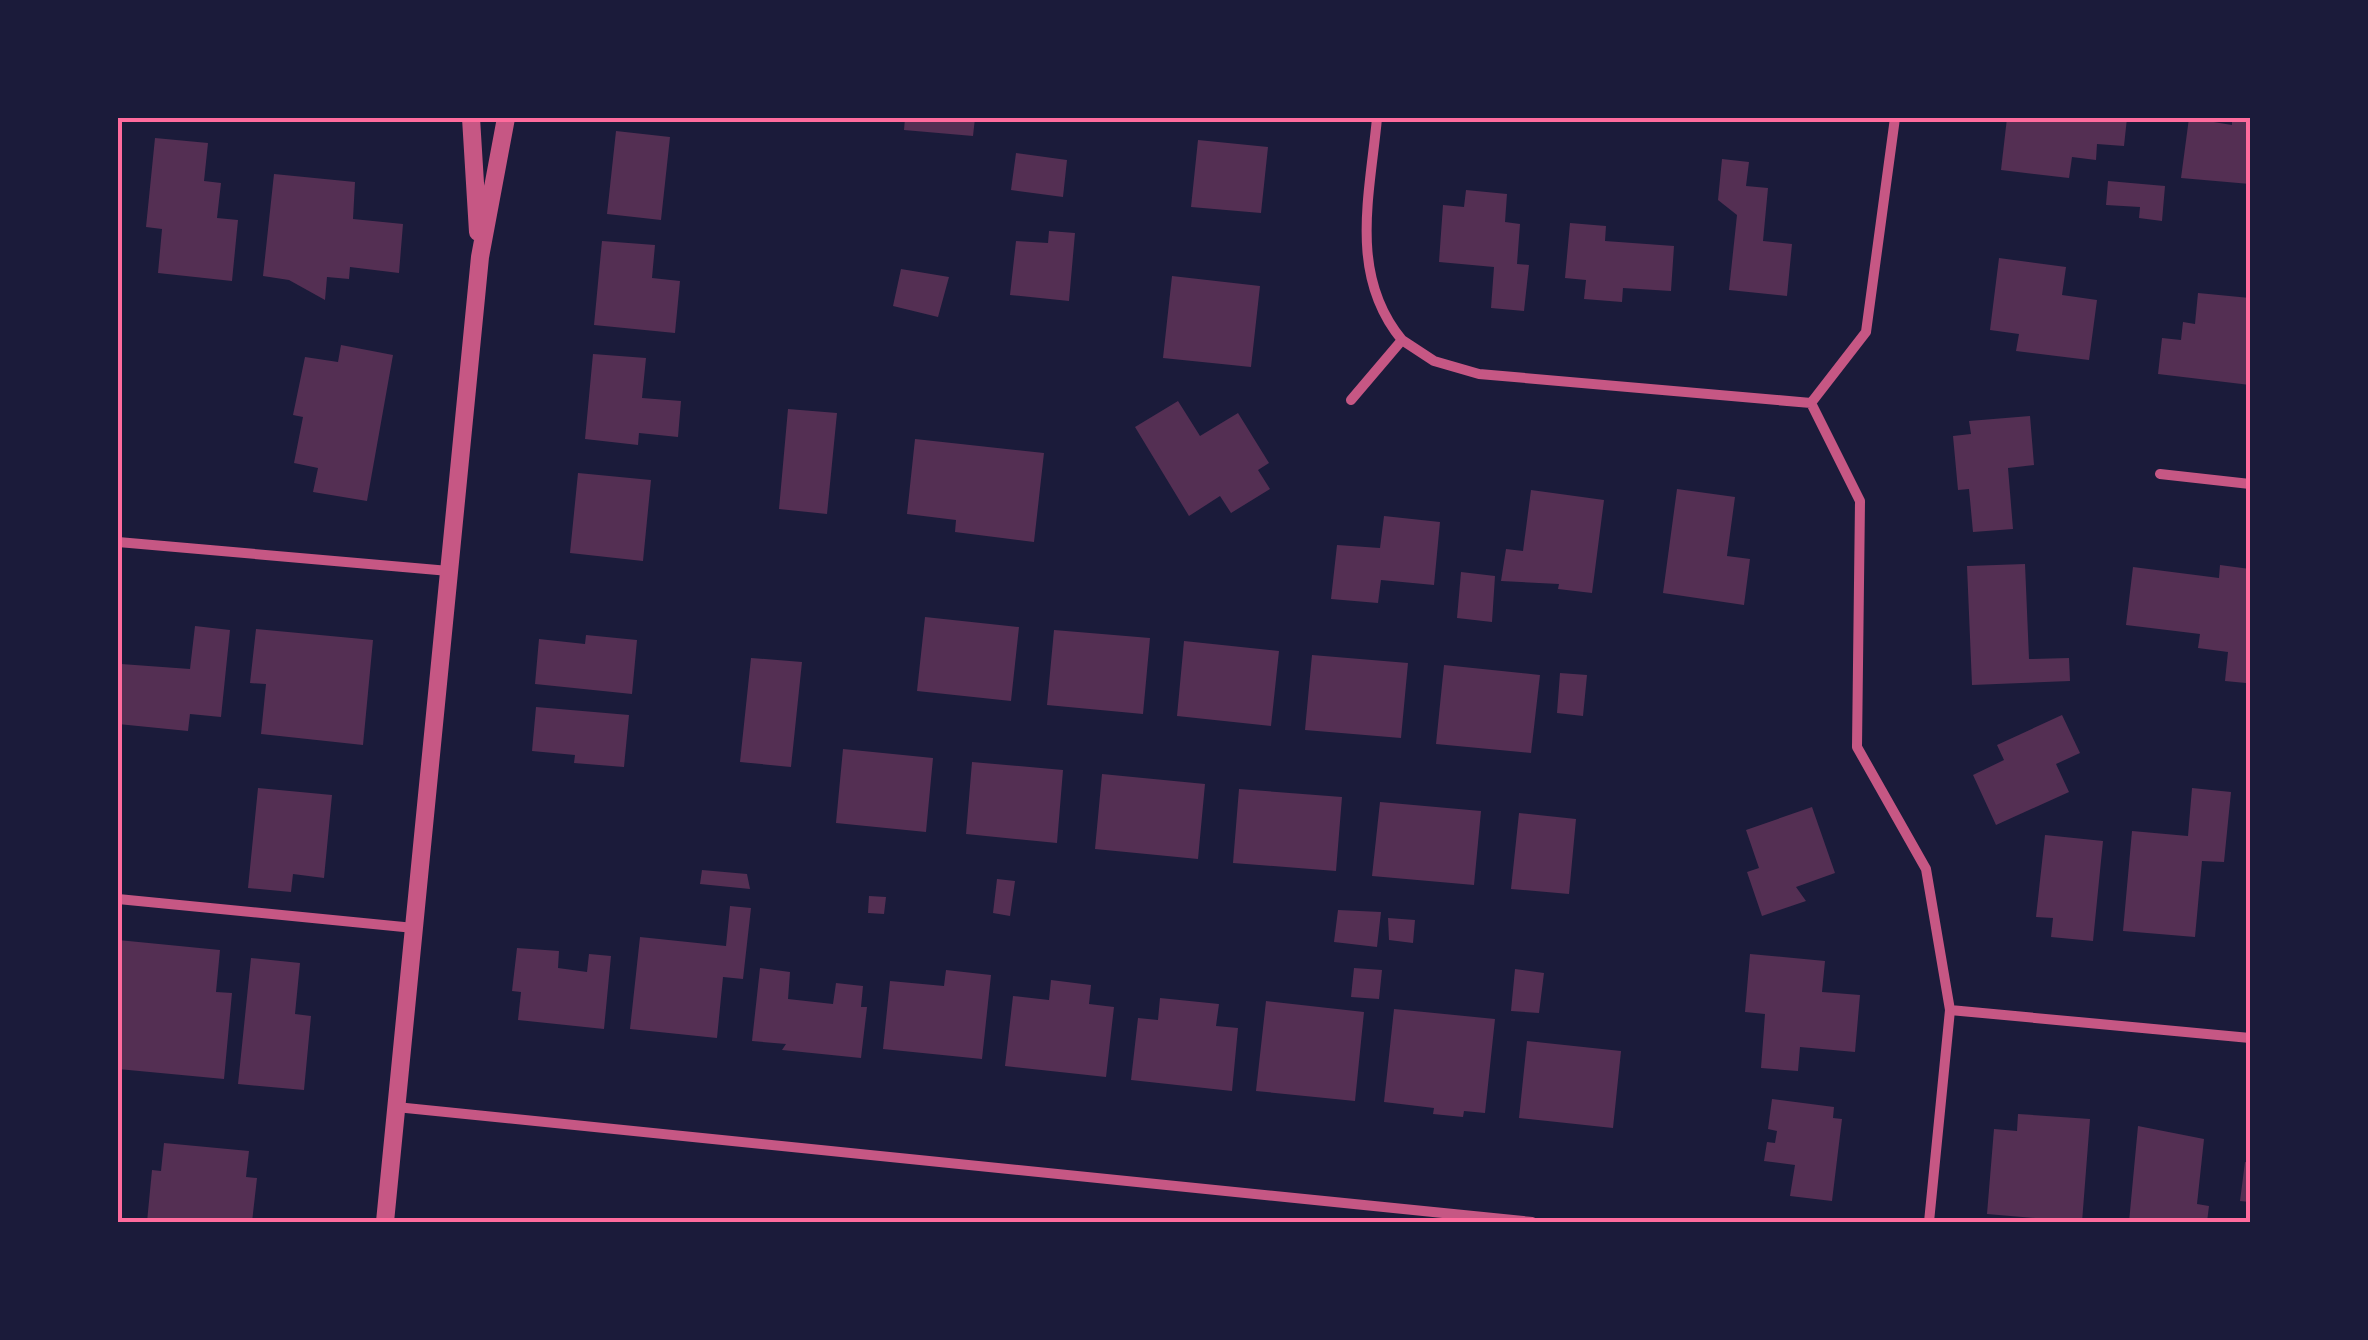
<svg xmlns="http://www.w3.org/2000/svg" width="2368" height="1340" font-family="Figtree,sans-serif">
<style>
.building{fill:#542f53}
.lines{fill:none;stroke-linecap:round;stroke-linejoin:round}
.minor{stroke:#c65784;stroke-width:10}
.tertiary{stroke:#c65784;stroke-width:18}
.neatline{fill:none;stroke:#ff6b9d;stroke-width:4}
</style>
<rect width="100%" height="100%" fill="#1b1b3a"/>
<path class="building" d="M 905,118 L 975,118 L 973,136 L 904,130 Z
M 2007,118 L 2127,118 L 2124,146 L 2097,144 L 2096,160 L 2072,157 L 2069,178 L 2001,170 Z
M 2189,118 L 2232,125 L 2232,118 L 2250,118 L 2250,184 L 2181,178 Z
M 616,131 L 670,137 L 661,220 L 607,214 Z
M 155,138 L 208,143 L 204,181 L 221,183 L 217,218 L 238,220 L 232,281 L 158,273 L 162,229 L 146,227 Z
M 1198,140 L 1268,147 L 1261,213 L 1191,207 Z
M 1016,153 L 1067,160 L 1063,197 L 1011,190 Z
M 1722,159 L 1749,162 L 1746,186 L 1768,188 L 1763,241 L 1792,244 L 1787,296 L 1729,290 L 1737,215 L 1718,200 Z
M 274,174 L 355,182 L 353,219 L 403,224 L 399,273 L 350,267 L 349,279 L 327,277 L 325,300 L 289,280 L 263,276 Z
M 2108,181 L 2165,186 L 2162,221 L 2139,218 L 2140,207 L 2106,205 Z
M 1466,190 L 1507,194 L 1505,222 L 1520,224 L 1517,264 L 1529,265 L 1524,311 L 1491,308 L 1494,267 L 1439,262 L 1443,205 L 1464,207 Z
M 1570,223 L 1606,226 L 1605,241 L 1674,246 L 1671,291 L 1623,288 L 1622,302 L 1584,299 L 1586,280 L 1565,278 Z
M 1049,231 L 1075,233 L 1069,301 L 1010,295 L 1016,241 L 1048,243 Z
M 602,241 L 655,245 L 652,278 L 680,281 L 675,333 L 594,325 Z
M 1999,258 L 2066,267 L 2062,295 L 2097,300 L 2089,360 L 2016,351 L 2019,334 L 1990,330 Z
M 901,269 L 949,277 L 938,317 L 893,306 Z
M 1172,276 L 1260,286 L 1251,367 L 1163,358 Z
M 2198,293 L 2250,298 L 2250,385 L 2158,374 L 2162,338 L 2181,340 L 2183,322 L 2195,324 Z
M 341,345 L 393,355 L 367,501 L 313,492 L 318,468 L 294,463 L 303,417 L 293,415 L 305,357 L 338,362 Z
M 593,354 L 646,358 L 642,398 L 681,401 L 678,437 L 639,433 L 638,445 L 585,439 Z
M 1178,401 L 1200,436 L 1238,413 L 1269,463 L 1258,470 L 1270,489 L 1231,513 L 1220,496 L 1189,516 L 1135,427 Z
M 788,409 L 837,413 L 827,514 L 779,509 Z
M 2030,416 L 2034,465 L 2008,468 L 2013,529 L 1973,532 L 1969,489 L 1958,490 L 1953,436 L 1971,434 L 1969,421 Z
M 915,439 L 1044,453 L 1034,542 L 955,532 L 956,520 L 907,514 Z
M 578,473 L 651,480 L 643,561 L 570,553 Z
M 1677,489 L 1735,497 L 1727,556 L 1750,559 L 1744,605 L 1663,593 Z
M 1531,490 L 1604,500 L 1592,593 L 1558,589 L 1559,584 L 1501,581 L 1506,549 L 1523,551 Z
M 1384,516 L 1440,522 L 1434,585 L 1381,580 L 1378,603 L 1331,599 L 1337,545 L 1380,548 Z
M 2025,564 L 2029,659 L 2069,658 L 2070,681 L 1972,685 L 1967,566 Z
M 2220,565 L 2250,569 L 2246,683 L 2225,681 L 2228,652 L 2198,648 L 2200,634 L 2126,625 L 2133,567 L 2219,578 Z
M 1461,572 L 1495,576 L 1492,622 L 1457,618 Z
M 925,617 L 1019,627 L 1011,701 L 917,691 Z
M 195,626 L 230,630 L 221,717 L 190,714 L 188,731 L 118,724 L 121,664 L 190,669 Z
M 256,629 L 373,640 L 363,745 L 261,734 L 266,684 L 250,683 Z
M 1054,630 L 1150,638 L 1143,714 L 1047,705 Z
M 586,635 L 637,640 L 632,694 L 535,684 L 539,639 L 585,644 Z
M 1184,641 L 1279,651 L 1271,726 L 1177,716 Z
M 1312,655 L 1408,663 L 1401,738 L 1305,730 Z
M 751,658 L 802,662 L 791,767 L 740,762 Z
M 1444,665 L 1540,675 L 1531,753 L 1436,744 Z
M 1560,673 L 1587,675 L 1583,716 L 1557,713 Z
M 536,707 L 629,715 L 624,767 L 574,763 L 575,755 L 532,751 Z
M 2062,715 L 2080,753 L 2056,764 L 2069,792 L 1996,825 L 1973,775 L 2004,760 L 1997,745 Z
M 843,749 L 933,758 L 926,832 L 836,823 Z
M 972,762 L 1063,770 L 1057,843 L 966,834 Z
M 1102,774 L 1205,784 L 1198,859 L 1095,849 Z
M 258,788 L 332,795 L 324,878 L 293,874 L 291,892 L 248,888 Z
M 2192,788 L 2231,792 L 2224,862 L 2202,861 L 2195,937 L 2123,931 L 2132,831 L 2188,836 Z
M 1239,789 L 1342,797 L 1336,871 L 1233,863 Z
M 1380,802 L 1481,811 L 1474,885 L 1372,876 Z
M 1812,807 L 1835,873 L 1796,887 L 1806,901 L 1762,916 L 1747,872 L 1759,868 L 1746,830 Z
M 1519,813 L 1576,819 L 1569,894 L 1511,889 Z
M 2045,835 L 2103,841 L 2093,941 L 2051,937 L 2053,918 L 2036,917 Z
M 702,870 L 747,874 L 750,889 L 700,884 Z
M 997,879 L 1015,881 L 1010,916 L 993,913 Z
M 869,896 L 886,897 L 884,914 L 868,913 Z
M 730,906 L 751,908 L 743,979 L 723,977 L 717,1038 L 630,1029 L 640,937 L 726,946 Z
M 1338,910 L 1381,912 L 1377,947 L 1334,942 Z
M 1388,918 L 1415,920 L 1413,943 L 1389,940 Z
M 118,940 L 220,950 L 216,992 L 232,993 L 224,1079 L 118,1069 Z
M 517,948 L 559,951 L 558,968 L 587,972 L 589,954 L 611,956 L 604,1029 L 518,1020 L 521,992 L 512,991 Z
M 1750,954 L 1825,961 L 1822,992 L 1860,995 L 1855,1052 L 1800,1047 L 1798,1071 L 1761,1068 L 1765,1014 L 1745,1012 Z
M 251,958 L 300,963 L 295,1014 L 311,1016 L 304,1090 L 238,1084 Z
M 760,968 L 790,972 L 788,999 L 833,1004 L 836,983 L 863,986 L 861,1007 L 867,1007 L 861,1058 L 782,1050 L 786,1044 L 752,1041 Z
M 1354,968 L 1382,970 L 1379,999 L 1351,997 Z
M 1515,969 L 1544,973 L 1539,1013 L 1511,1011 Z
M 946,970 L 991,975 L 982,1059 L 883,1049 L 890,981 L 944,986 Z
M 1051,980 L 1091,985 L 1089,1004 L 1114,1007 L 1106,1077 L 1005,1066 L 1013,996 L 1049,1000 Z
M 1160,998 L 1219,1004 L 1216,1026 L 1238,1028 L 1232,1091 L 1131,1080 L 1138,1018 L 1158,1020 Z
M 1266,1001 L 1364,1012 L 1355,1101 L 1256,1091 Z
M 1394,1009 L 1495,1019 L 1485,1113 L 1464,1111 L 1463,1117 L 1433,1114 L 1434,1108 L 1384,1102 Z
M 1527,1041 L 1621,1051 L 1613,1128 L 1519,1118 Z
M 1772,1099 L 1834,1107 L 1833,1118 L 1842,1119 L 1832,1201 L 1790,1196 L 1795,1165 L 1764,1161 L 1767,1142 L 1775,1143 L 1777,1131 L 1768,1129 Z
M 2018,1114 L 2090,1119 L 2082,1222 L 1987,1214 L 1994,1129 L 2017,1131 Z
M 2138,1126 L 2204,1139 L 2197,1204 L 2209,1206 L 2207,1222 L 2129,1222 Z
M 164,1143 L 249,1151 L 246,1177 L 257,1178 L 252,1222 L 147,1222 L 152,1170 L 161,1171 Z
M 2245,1162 L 2250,1163 L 2250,1202 L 2240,1201 Z"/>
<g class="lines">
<path class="minor" d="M 1895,118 L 1866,332 L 1811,403 L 1860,501 L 1857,747 L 1926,869 L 1950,1010 L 1929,1222
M 1402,340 L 1434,361 L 1479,374 L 1811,403
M 1351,400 L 1402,340 C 1348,275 1370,195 1377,118
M 2160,474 L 2250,484
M 118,542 L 449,571
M 118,899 L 414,928
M 1950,1010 L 2250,1038
M 396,1107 L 1532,1222"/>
<path class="tertiary" d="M 471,118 L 478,232
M 385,1222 L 480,257 L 506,118"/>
</g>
<rect width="2368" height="1340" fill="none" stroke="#1b1b3a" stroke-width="240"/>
<rect x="120" y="120" width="2128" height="1100" class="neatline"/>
</svg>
